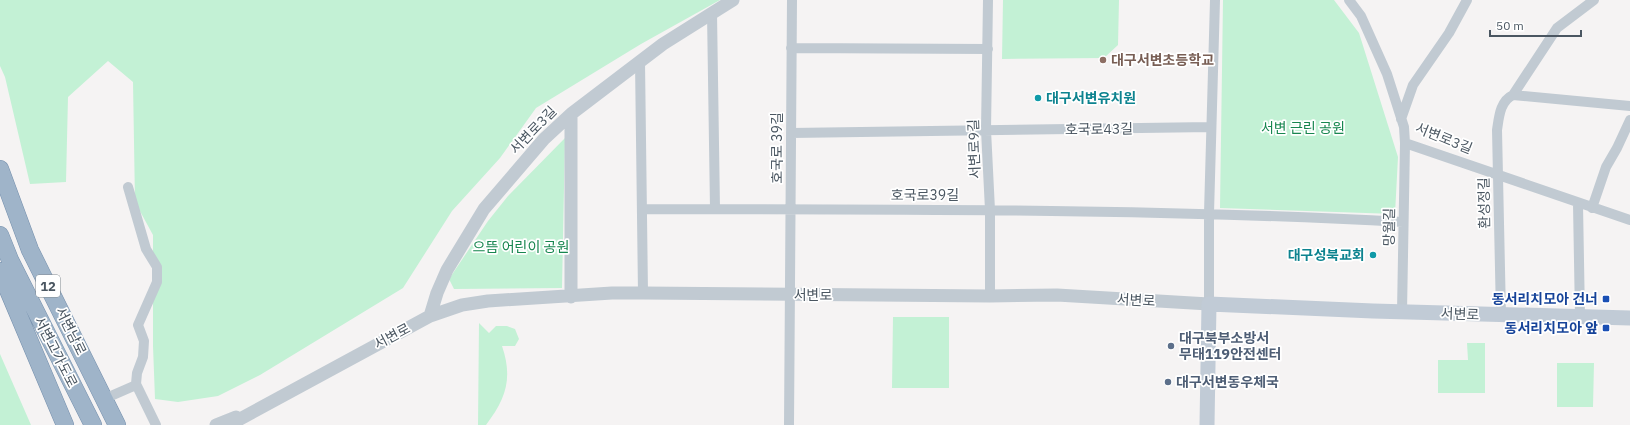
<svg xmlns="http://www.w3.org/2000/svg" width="1630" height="425" font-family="'IBM Plex Sans','Noto Sans KR',sans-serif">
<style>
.green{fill:#c3f1d5}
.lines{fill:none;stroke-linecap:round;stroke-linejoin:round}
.trunk-casing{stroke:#7690ad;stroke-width:18}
.minor{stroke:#c1cad2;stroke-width:10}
.tertiary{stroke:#c1cad2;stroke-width:13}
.secondary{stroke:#c1cbd6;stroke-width:15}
.trunk{stroke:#9fb4c9;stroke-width:17}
.education-dot{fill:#8d6e63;stroke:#fff;stroke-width:1.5}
.culture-dot{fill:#0f9aa8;stroke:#fff;stroke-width:1.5}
.transit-dot{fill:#1a4fb4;stroke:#fff;stroke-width:1.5}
.service-dot{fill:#5c6f8a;stroke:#fff;stroke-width:1.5}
.labels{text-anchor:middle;stroke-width:3.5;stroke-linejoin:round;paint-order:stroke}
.shield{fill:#fff;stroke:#808990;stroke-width:1}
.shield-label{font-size:13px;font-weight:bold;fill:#4a5661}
.education-label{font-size:14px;font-weight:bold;fill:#785e54;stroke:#fff;text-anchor:start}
.culture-label{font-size:14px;font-weight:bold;fill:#0d838f;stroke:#fff;text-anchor:start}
.park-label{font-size:14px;fill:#17864f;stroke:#fff}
.street-label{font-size:14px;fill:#4a5661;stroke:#fff}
.transit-label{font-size:14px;font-weight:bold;fill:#164399;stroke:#fff;text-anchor:end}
.service-label{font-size:14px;font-weight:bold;fill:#4e5e75;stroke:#fff;text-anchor:start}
</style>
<rect width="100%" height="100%" fill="#f5f3f3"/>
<path class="green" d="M 0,0 L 720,0 L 641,44 L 536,108 L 500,158 L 452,211 L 403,288 L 260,375 L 218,396 L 178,402 L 155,399 L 153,346 L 153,235 L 135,202 L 133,82 L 108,61 L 68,97 L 66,182 L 30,184 L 5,77 L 0,66 Z
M 1003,0 L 1119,0 L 1118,45 L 1104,58 L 1002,59 Z
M 1223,0 L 1334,0 L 1359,33 L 1398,157 L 1395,214 L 1220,208 Z
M 565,138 L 562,288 L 454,289 L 449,279 L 488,221 L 508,196 Z
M 893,317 L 949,317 L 949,388 L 892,388 Z
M 479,323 L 489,333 L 496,326 L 507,326 L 515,329 L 519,339 L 515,346 L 502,346 C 513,378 506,399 486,425 L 478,425 Z
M 1467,343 L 1485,343 L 1485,393 L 1438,393 L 1438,360 L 1468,360 Z
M 0,354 L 31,425 L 0,425 Z
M 1557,363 L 1594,363 L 1593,407 L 1557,407 Z"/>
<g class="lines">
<g class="trunk-casing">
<path id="trunk" d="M 0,169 L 30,250 L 117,425
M 0,235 L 10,260 L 93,425
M 0,271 L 65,425"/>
</g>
<path class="minor" d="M 988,0 L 986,130 L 990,210 L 990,296
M 1349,0 L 1361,16 L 1387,74 L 1404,127 L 1405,143 L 1630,220
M 712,13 L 715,209
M 791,48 L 988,49
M 640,62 L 643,293
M 1513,95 L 1630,106
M 1401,119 L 1413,85 L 1449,33 L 1467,0
M 791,133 L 1211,127
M 128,187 L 146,249 L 157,267 L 157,282 L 138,325 L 144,341 L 143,357 L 137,373 L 136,384 L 156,425
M 1578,204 L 1580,317
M 1592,208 L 1606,167 L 1617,148 L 1630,120
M 642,209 C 896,210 1149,208 1403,222
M 1209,304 L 1209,213 L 1215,0
M 1402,312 L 1405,143
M 1501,315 L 1497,130 C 1499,117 1500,101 1513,95 L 1557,28 L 1594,0
M 104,399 L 136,385
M 789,425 L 792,0"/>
<path class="tertiary" d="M 571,297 L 571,114
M 430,316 L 437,293 L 447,270 L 484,209 L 544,139 L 571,114 L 663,44 L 733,0
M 216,425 L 236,417
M 229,425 L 430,316 L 462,305 L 488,301 L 612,293 L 643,293 L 990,296 L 1057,295 L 1209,304"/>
<path class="secondary" d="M 1207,425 L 1209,304 L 1373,311 L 1630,318"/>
<use href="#trunk" class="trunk"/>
</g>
<circle class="education-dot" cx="1103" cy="60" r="4"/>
<g class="culture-dot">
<circle cx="1038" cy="98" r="4"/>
<circle cx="1373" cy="255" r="4"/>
</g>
<g class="transit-dot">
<rect x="1602" y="295" width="8" height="8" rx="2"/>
<rect x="1602" y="324" width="8" height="8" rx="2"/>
</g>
<g class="service-dot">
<circle cx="1171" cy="346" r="4"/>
<circle cx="1168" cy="382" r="4"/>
</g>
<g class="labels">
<rect class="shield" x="36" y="275" width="24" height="22" rx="3"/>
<g class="shield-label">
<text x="48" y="291">12</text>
</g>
<g class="education-label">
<text x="1111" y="65">대구서변초등학교</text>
</g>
<g class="culture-label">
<text x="1046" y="103">대구서변유치원</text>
<text x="1365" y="260" text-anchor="end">대구성북교회</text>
</g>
<g class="park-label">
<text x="1303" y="133">서변 근린 공원</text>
<text x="521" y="252">으뜸 어린이 공원</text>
</g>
<g class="street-label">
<text transform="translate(1099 129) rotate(-1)" y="5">호국로43길</text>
<text transform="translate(533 130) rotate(-46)" y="5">서변로3길</text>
<text transform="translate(1444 138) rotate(22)" y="5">서변로3길</text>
<text transform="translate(777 148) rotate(-90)" y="5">호국로 39길</text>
<text transform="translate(974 149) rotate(-92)" y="5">서변로9길</text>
<text x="925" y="200">호국로39길</text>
<text transform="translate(1484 203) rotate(-91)" y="5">환성정길</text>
<text transform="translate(1389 227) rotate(-89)" y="5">망월길</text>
<text x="813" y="300">서변로</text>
<text transform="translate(1136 300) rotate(3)" y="5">서변로</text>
<text transform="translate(1460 314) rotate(2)" y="5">서변로</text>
<text transform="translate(71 331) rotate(64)" y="5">서변남로</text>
<text transform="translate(392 336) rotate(-28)" y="5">서변로</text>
<text transform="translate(56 352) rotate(63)" y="5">서변고가도로</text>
</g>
<g class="transit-label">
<text x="1598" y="304">동서리치모아 건너</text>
<text x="1598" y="333">동서리치모아 앞</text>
</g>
<g class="service-label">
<text x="1179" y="343">대구북부소방서<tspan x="1179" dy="16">무태119안전센터</tspan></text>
<text x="1176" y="387">대구서변동우체국</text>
</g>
</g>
<path d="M1490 30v6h91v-6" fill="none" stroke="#4a5661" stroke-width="2"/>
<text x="1496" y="30" font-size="12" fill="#4a5661" stroke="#ffffff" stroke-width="3" paint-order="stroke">50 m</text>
</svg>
